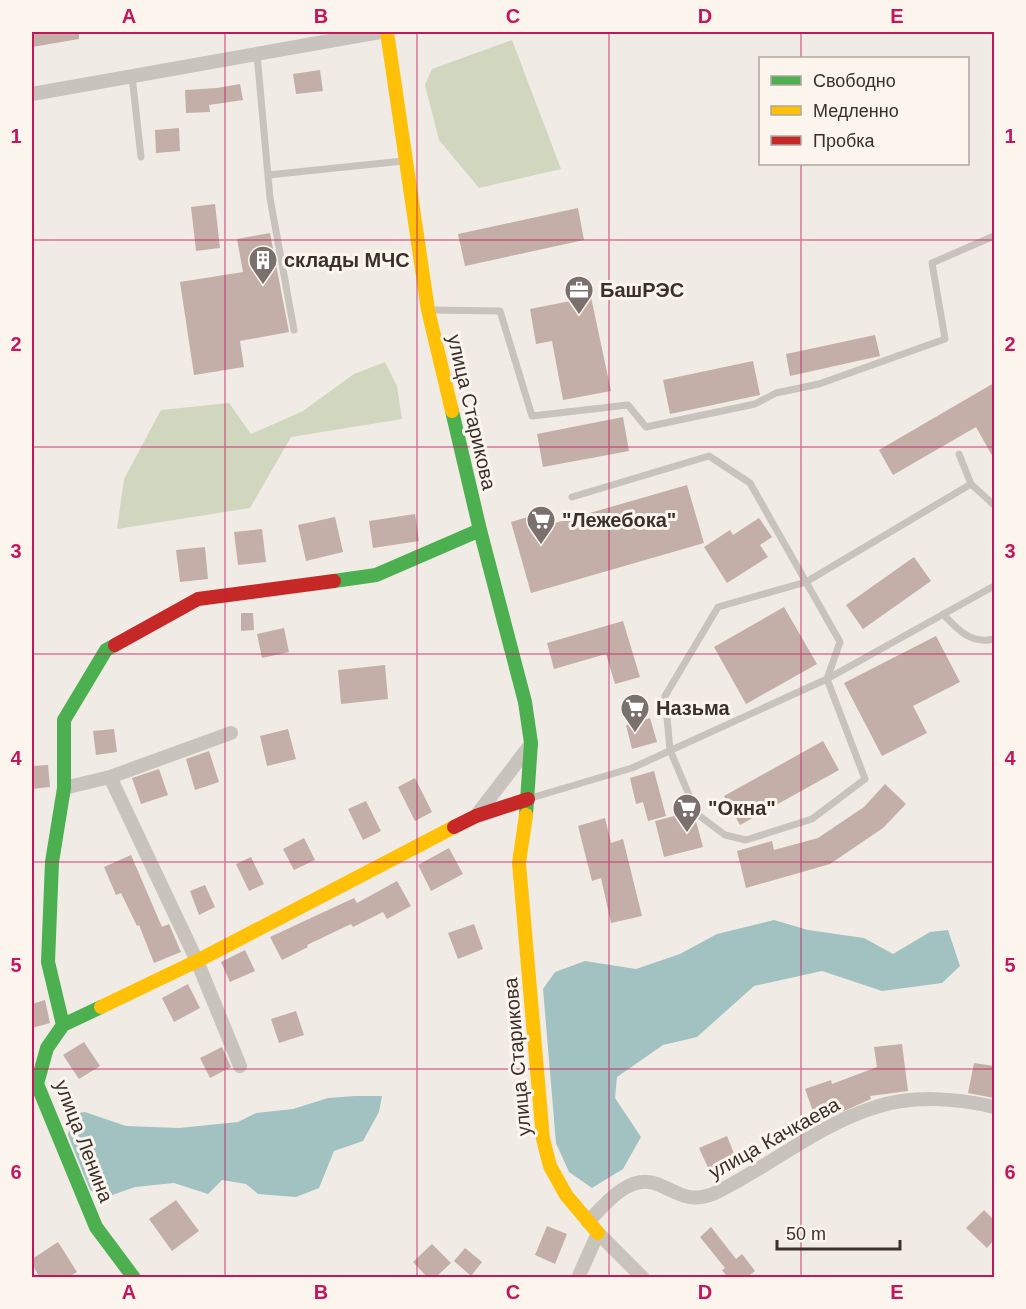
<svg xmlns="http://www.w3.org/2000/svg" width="1026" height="1309" font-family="Helvetica,sans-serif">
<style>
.green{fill:#d1d6bf}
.water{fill:#a1c2c1}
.building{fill:#c3afa7}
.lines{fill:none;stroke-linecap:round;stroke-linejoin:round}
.lane{stroke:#c9c3be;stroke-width:7}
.street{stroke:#c9c3be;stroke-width:14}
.fast{stroke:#4caf50;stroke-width:14}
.slow{stroke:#ffc107;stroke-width:14}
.jam{stroke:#c62828;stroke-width:14}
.grid{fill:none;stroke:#c2185b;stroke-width:1.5;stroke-opacity:0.55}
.labels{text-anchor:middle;stroke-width:6;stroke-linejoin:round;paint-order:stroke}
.poi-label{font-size:20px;font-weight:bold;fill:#3b302b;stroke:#fbf5ee;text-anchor:start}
.street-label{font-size:20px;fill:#3b302b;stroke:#fbf5ee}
.neatline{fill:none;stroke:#c2185b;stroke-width:2}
.grid-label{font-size:20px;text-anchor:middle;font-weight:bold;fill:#c2185b}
</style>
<rect width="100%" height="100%" fill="#f0ebe5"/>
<path class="green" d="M 512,40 L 561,169 L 479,188 L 439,140 L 425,85 L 432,69 Z
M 385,362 L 397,386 L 402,419 L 291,437 L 250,508 L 117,529 L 124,479 L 161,410 L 229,403 L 251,434 L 303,411 L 354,374 Z"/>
<path class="water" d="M 774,920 L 808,930 L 864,938 L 893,954 L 930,932 L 948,930 L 960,966 L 942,983 L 882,991 L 822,971 L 754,986 L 697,1037 L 663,1045 L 617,1077 L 615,1098 L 641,1137 L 623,1169 L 592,1188 L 569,1172 L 556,1143 L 543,989 L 555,972 L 585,961 L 636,969 L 680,954 L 717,934 Z
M 355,1096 L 382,1096 L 379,1112 L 363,1141 L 334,1151 L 319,1188 L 296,1197 L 258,1194 L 246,1184 L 222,1180 L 208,1194 L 174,1183 L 135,1187 L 104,1198 L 90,1190 L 68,1135 L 72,1114 L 85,1112 L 126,1126 L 179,1128 L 238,1122 L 256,1113 L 293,1109 L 328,1098 Z"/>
<path class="building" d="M 32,32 L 79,32 L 79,39 L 32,47 Z
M 320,70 L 323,91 L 296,94 L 293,74 Z
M 240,84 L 243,100 L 209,105 L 210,112 L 186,113 L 185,90 L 217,88 Z
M 179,128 L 180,151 L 156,153 L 155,130 Z
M 215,204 L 220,248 L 196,251 L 191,207 Z
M 578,208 L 584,240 L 465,266 L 458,234 Z
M 270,233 L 289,332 L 240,341 L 244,367 L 194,375 L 180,282 L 243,272 L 237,239 Z
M 591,297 L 611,391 L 563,400 L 552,341 L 536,344 L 530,309 Z
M 875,335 L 880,356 L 790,376 L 786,354 Z
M 753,361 L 760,395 L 670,414 L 663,380 Z
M 994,383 L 994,459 L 976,427 L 893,475 L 879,450 Z
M 623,417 L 629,451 L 543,467 L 537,434 Z
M 687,485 L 704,543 L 531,593 L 511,522 L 551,510 L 555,523 Z
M 415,514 L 419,541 L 373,548 L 369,521 Z
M 335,517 L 343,552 L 306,561 L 298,525 Z
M 759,518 L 772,537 L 760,545 L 768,557 L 727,583 L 704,547 L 730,530 L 733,535 Z
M 262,529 L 266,562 L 238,565 L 234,532 Z
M 205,547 L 208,579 L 180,582 L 176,550 Z
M 914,557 L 931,581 L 863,629 L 846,605 Z
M 784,607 L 817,664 L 746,704 L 714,647 Z
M 241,613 L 253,613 L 254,630 L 241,631 Z
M 623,621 L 640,677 L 615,684 L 606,654 L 554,669 L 547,643 Z
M 284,628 L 289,652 L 262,658 L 257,634 Z
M 936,636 L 960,682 L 913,706 L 927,733 L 882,756 L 844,683 Z
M 385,665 L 388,699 L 341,704 L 338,670 Z
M 650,718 L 657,742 L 632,749 L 626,725 Z
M 114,729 L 117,752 L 96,755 L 93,731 Z
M 288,729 L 296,759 L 267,766 L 260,736 Z
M 823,741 L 839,770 L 740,825 L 724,796 Z
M 209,751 L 219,782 L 195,790 L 186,759 Z
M 48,765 L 50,787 L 32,789 L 32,766 Z
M 159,769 L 168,795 L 141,804 L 132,778 Z
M 654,771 L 666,816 L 648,821 L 643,802 L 636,804 L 630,778 Z
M 415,778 L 432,812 L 415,821 L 398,787 Z
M 885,784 L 906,804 L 883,828 L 830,864 L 746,888 L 737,851 L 772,841 L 774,850 L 818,838 L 864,807 Z
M 366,801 L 381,831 L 363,840 L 348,809 Z
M 690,812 L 696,821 L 703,847 L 664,857 L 655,821 Z
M 605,818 L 611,843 L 623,839 L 642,916 L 611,923 L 601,878 L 592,881 L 578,826 Z
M 304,838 L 315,860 L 294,870 L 283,849 Z
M 449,848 L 463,874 L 431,891 L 418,865 Z
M 131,855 L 162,927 L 169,924 L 181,952 L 154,963 L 139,925 L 137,926 L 121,893 L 116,895 L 104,867 Z
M 251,857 L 264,884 L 249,891 L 236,864 Z
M 397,881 L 411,906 L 387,919 L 383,912 L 353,927 L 351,924 L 307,945 L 308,947 L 282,960 L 270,937 L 354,898 L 357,903 Z
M 205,885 L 215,907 L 199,915 L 190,891 Z
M 474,924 L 483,949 L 458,959 L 448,933 Z
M 245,950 L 255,971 L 230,982 L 221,962 Z
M 188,984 L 200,1008 L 174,1022 L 162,998 Z
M 45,1000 L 50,1023 L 32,1028 L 32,1004 Z
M 296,1011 L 304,1035 L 279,1043 L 271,1019 Z
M 84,1042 L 100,1066 L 79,1079 L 63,1055 Z
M 902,1044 L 908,1091 L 870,1096 L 871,1099 L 817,1123 L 805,1089 L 831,1080 L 832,1084 L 877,1067 L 874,1047 Z
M 222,1047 L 231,1067 L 210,1078 L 200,1058 Z
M 974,1063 L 994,1066 L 994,1098 L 968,1093 Z
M 727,1136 L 737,1161 L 710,1172 L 699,1148 Z
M 176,1200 L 199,1231 L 172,1251 L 149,1219 Z
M 984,1210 L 994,1220 L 994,1240 L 987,1248 L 966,1228 Z
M 547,1226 L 567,1234 L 555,1264 L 535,1255 Z
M 711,1227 L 736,1259 L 742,1254 L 755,1271 L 746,1278 L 728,1278 L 722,1270 L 725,1268 L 700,1237 Z
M 58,1242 L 77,1272 L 67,1278 L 40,1278 L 32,1264 L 32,1259 Z
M 432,1244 L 451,1263 L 435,1278 L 428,1278 L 413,1262 Z
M 465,1248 L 482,1262 L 471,1276 L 454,1261 Z"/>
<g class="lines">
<path class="lane" d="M 257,54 L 270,198 L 294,330
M 132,76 L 141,157
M 268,175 L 403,161
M 431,310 L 500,311 L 532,416 L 628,405 L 646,427 L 755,404 L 776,393 L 819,384 L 945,339 L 932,263 L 994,236
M 959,454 L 971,484
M 572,497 L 709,456 L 750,483 L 840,642 L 827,679 L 865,779 L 812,819 L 746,840 L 725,835 L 697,814 L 670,750 L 665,696 L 718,607 L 806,582 L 971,484 L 994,505
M 943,614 C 957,629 971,645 994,639
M 531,798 L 632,768 L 827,679 L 994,586"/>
<path class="street" d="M 32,94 L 380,32
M 110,777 L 197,961 L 240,1066
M 64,788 L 110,777 L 231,733
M 476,816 L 531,744
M 588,1222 C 604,1205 629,1173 657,1184 C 680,1193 687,1203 713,1194 C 768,1168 817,1125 876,1107 C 912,1095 957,1098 994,1107
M 578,1278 L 598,1233 L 643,1278"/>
<path class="fast" d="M 452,411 L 480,530 L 525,702 L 531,743 L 526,815
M 334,581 L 376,575 L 480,530
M 101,1007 L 63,1025 L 47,1048 L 37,1084 L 96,1227 L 134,1278
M 63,1025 L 48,962 L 52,862 L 64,788 L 64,720 L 106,650 L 115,645"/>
<path class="slow" d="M 387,32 L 428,310 L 452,411
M 526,815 L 519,863 L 543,1139 L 550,1166 L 566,1195 L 598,1233
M 101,1007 L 197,961 L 454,827"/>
<path class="jam" d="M 115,645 L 198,599 L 334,581
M 454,827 L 476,816 L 528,799"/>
</g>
<path class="grid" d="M 225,32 L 225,1278M 417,32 L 417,1278M 609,32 L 609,1278M 801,32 L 801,58M 801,164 L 801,1278M 32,240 L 994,240M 32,447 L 994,447M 32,654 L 994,654M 32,862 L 994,862M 32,1069 L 994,1069"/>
<defs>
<g id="building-pin" transform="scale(1.5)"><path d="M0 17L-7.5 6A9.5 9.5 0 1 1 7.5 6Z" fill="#7a716c" stroke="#fbf5ee"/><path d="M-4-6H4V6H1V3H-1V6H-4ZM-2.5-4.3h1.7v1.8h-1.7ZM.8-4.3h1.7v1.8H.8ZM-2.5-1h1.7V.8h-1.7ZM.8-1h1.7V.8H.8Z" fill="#fff"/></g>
<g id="office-pin" transform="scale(1.5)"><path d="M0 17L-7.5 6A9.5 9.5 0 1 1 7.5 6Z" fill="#7a716c" stroke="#fbf5ee"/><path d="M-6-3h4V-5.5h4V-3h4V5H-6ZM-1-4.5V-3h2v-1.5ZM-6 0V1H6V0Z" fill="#fff"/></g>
<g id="supermarket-pin" transform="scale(1.5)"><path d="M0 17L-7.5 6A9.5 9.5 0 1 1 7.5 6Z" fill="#7a716c" stroke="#fbf5ee"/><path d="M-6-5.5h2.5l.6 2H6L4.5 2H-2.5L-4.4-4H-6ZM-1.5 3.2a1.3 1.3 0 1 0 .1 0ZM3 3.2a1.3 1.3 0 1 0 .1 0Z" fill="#fff"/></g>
</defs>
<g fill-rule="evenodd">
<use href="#building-pin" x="263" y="260"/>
<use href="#office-pin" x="579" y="290"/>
<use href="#supermarket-pin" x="541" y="520"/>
<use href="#supermarket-pin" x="635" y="708"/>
<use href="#supermarket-pin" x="687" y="808"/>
</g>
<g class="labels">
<g class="poi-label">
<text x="284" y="267">склады МЧС</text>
<text x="600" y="297">БашРЭС</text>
<text x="562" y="527">"Лежебока"</text>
<text x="656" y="715">Назьма</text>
<text x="708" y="815">"Окна"</text>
</g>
<g class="street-label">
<text transform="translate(472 412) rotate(77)" y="7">улица Старикова</text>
<text transform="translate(517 1057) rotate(-95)" y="7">улица Старикова</text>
<text transform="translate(774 1138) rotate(-29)" y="7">улица Качкаева</text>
<text transform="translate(84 1141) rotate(69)" y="7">улица Ленина</text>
</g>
</g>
<rect width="1026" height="1309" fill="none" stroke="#fbf5ee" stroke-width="66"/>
<rect x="759" y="57" width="210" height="108" fill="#fbf5ee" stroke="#aea6a0" stroke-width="1.5"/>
<rect x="771" y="76" width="30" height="9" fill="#4caf50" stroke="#aea6a0" stroke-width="1.5"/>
<text x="813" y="87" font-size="18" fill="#3b302b">Свободно</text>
<rect x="771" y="106" width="30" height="9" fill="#ffc107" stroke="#aea6a0" stroke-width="1.5"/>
<text x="813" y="117" font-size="18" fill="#3b302b">Медленно</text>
<rect x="771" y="136" width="30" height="9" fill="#c62828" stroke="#aea6a0" stroke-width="1.5"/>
<text x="813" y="147" font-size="18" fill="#3b302b">Пробка</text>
<path d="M777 1240v9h123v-9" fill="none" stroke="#3b302b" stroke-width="3"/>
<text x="786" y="1240" font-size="18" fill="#3b302b" stroke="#fbf5ee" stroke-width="4.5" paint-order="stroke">50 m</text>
<rect x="33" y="33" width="960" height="1243" class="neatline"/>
<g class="grid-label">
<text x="129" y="23">A</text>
<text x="321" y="23">B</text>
<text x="513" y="23">C</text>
<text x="705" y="23">D</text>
<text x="897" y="23">E</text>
<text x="16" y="143">1</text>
<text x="1010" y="143">1</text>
<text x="16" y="351">2</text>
<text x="1010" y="351">2</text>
<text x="16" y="558">3</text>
<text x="1010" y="558">3</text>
<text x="16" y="765">4</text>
<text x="1010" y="765">4</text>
<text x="16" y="972">5</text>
<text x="1010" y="972">5</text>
<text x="16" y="1179">6</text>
<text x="1010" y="1179">6</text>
<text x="129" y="1299">A</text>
<text x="321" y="1299">B</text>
<text x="513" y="1299">C</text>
<text x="705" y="1299">D</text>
<text x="897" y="1299">E</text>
</g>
</svg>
